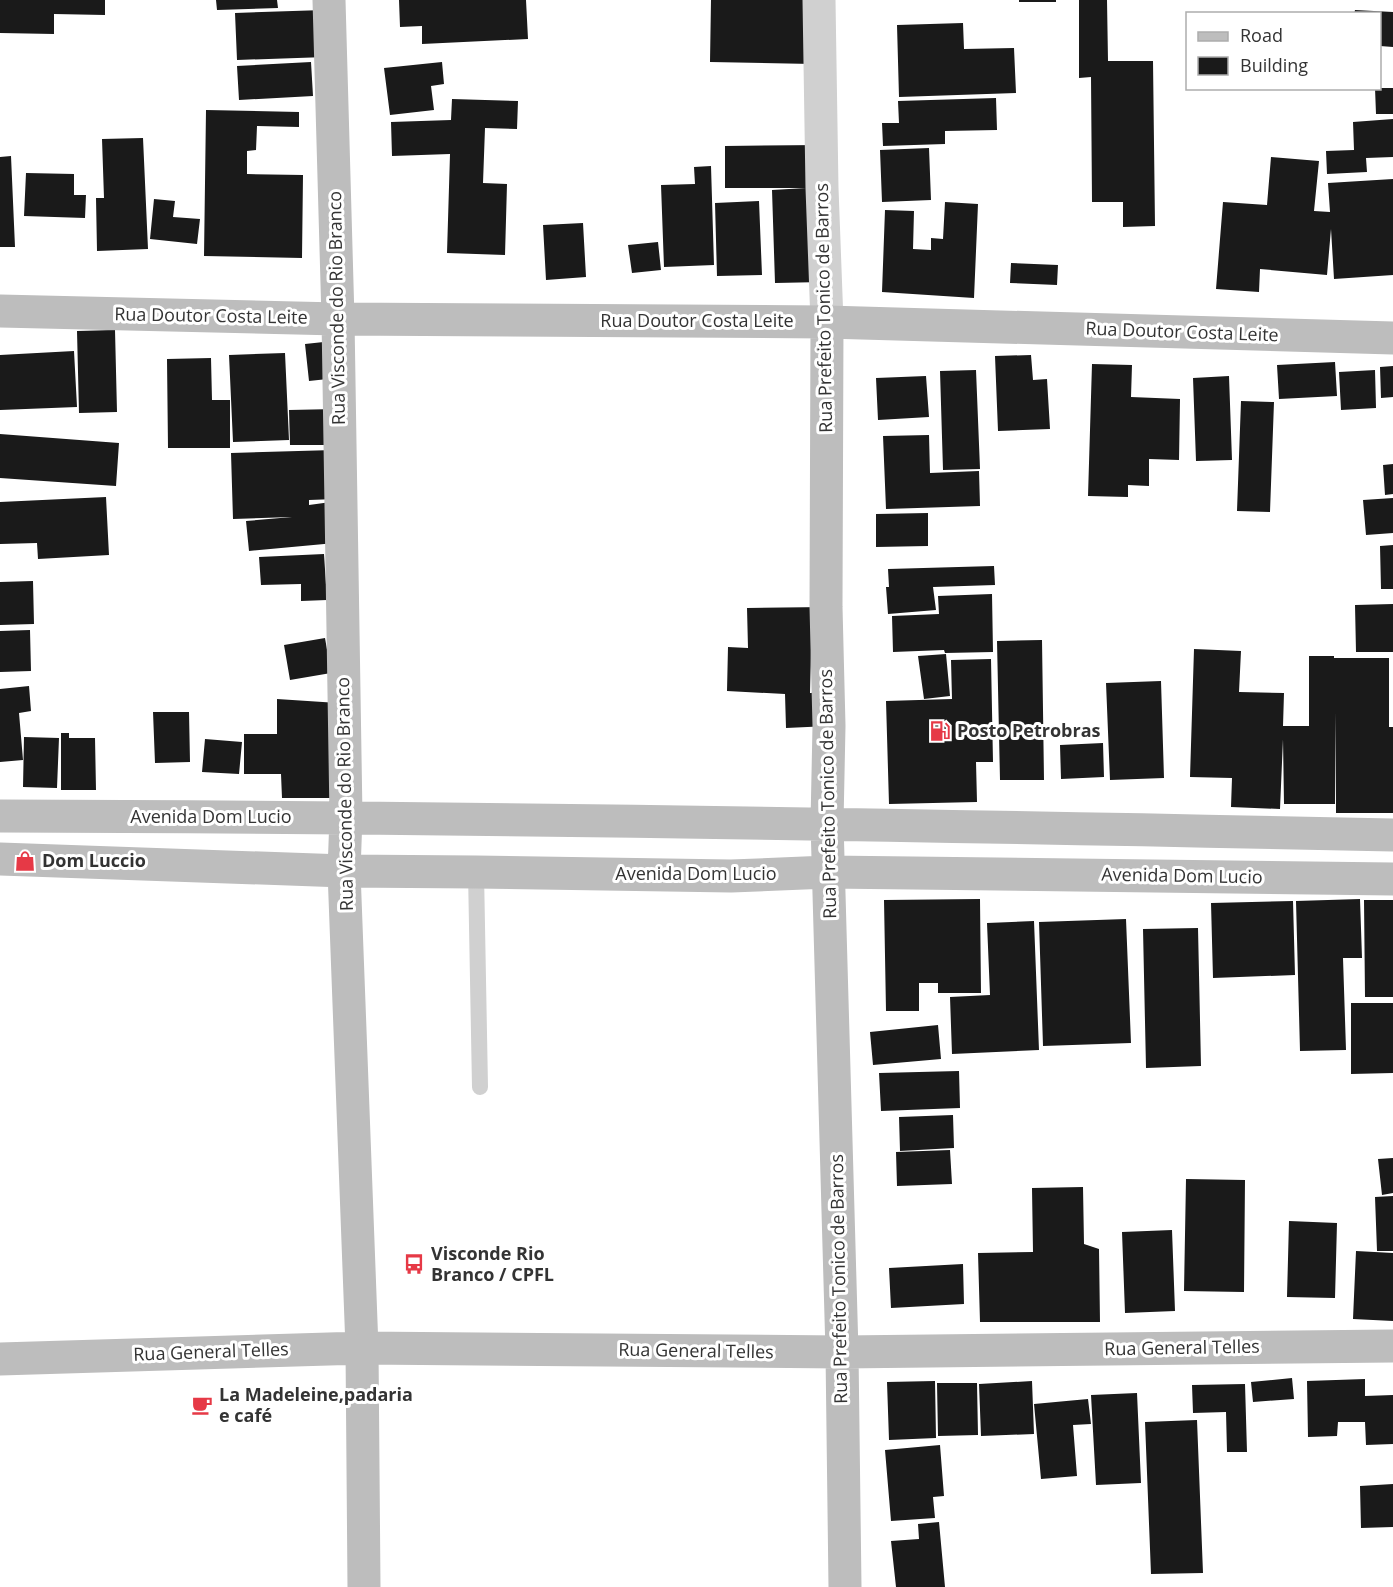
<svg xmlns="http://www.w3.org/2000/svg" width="1393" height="1587" font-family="'Open Sans',sans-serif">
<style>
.building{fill:#1a1a1a}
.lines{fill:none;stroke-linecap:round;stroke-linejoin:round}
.lane{stroke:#d0d0d0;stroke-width:16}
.street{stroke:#d0d0d0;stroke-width:33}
.secondary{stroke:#bdbdbd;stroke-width:33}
.labels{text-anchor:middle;stroke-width:6;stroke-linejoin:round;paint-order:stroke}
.street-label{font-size:18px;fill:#333;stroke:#fff}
.poi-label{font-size:18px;font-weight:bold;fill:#333;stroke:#fff;text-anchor:start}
</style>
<rect width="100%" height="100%" fill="#fff"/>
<path class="building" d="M 0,0 L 105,0 L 105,15 L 54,14 L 54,34 L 0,33 Z
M 216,0 L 277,0 L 278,8 L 217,10 Z
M 399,0 L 526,0 L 528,39 L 422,44 L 422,26 L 400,27 Z
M 711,0 L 814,0 L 813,64 L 710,62 Z
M 1019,0 L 1056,0 L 1056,2 L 1019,2 Z
M 1079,0 L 1107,0 L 1108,61 L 1153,61 L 1155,226 L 1123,227 L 1123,202 L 1092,202 L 1091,77 L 1079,78 Z
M 324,10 L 326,57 L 237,60 L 235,13 Z
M 1355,10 L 1393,12 L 1393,47 L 1380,46 L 1380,14 L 1354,14 Z
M 963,23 L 964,49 L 1014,48 L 1016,93 L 899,97 L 897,25 Z
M 311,62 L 313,96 L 239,100 L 237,66 Z
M 442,62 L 444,84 L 431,86 L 434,110 L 390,115 L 384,68 Z
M 1375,88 L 1393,88 L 1393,114 L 1376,114 Z
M 996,98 L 997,130 L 945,131 L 945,144 L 883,146 L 882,123 L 899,123 L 898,101 Z
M 452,99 L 518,101 L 517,129 L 485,128 L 483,183 L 507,184 L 505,255 L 447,253 L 450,154 L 392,156 L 391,122 L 451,120 Z
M 206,110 L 299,112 L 299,127 L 257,126 L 256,150 L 247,151 L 247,174 L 303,175 L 302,258 L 204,256 Z
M 1393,119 L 1393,157 L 1366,158 L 1367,172 L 1327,174 L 1326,151 L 1354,150 L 1353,122 Z
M 143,138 L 148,249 L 97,251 L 96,198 L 104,198 L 102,139 Z
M 822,145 L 823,282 L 775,283 L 772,190 L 806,188 L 725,188 L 725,146 Z
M 929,148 L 931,200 L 882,202 L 880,150 Z
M 11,156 L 15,247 L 0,247 L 0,157 Z
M 1271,157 L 1319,161 L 1314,211 L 1330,212 L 1328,183 L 1393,179 L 1393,275 L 1334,279 L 1331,229 L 1327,275 L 1260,269 L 1259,292 L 1216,289 L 1223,202 L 1267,205 Z
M 711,166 L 714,265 L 664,267 L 661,185 L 695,184 L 694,167 Z
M 26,173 L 74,174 L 74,195 L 86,195 L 85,218 L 24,216 Z
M 154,199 L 175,201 L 173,217 L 200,219 L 197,244 L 150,239 Z
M 759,201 L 762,275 L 717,276 L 715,203 Z
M 945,202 L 978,204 L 974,298 L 882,292 L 885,210 L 914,211 L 913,249 L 931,250 L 931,238 L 943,239 Z
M 583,223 L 586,277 L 546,280 L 543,225 Z
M 658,242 L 661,270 L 632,273 L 628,245 Z
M 1011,263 L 1058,265 L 1057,285 L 1010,283 Z
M 115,330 L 117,412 L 79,413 L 77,331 Z
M 333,341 L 337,378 L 309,381 L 305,344 Z
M 74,351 L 77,407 L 0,410 L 0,355 Z
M 285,353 L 289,440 L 233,442 L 229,355 Z
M 1031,355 L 1033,380 L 1047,379 L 1050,429 L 998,431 L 995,356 Z
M 211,358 L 212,400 L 230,400 L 230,448 L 168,448 L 167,359 Z
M 1335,362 L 1337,396 L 1279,399 L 1277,365 Z
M 1092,364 L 1132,365 L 1131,397 L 1180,399 L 1179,460 L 1149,459 L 1149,486 L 1128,485 L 1128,497 L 1088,496 Z
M 1393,366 L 1393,397 L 1381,398 L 1380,367 Z
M 976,370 L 980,469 L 943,470 L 940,371 Z
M 1375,370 L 1376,408 L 1341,410 L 1339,372 Z
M 926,376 L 929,417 L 878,420 L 876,378 Z
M 1229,376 L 1232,460 L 1196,461 L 1193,378 Z
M 1241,401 L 1274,402 L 1270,512 L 1237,511 Z
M 336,409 L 336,445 L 290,445 L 289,410 Z
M 0,434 L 119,443 L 116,486 L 0,478 Z
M 929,435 L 930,473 L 979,471 L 980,506 L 886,509 L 883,436 Z
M 334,450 L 336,499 L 309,500 L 309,505 L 331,502 L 335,543 L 249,551 L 246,521 L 292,517 L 233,519 L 231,453 Z
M 1393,464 L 1393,494 L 1385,495 L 1383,465 Z
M 106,497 L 109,555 L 38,559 L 37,543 L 0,544 L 0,502 Z
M 1393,498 L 1393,533 L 1366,535 L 1363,500 Z
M 928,513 L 928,546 L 876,547 L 876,514 Z
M 1393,545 L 1393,589 L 1381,589 L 1380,546 Z
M 324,554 L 327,600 L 301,601 L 301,584 L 261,585 L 259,557 Z
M 994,566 L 995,585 L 933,587 L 936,610 L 888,614 L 886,587 L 889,587 L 888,569 Z
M 33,581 L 34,624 L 0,625 L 0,582 Z
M 992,594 L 993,652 L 945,653 L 944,650 L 893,652 L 892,616 L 939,614 L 938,596 Z
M 1393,604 L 1393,652 L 1356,652 L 1355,605 Z
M 826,607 L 811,650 L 810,693 L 828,692 L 829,726 L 786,728 L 785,694 L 727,691 L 728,647 L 748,648 L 747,608 Z
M 30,630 L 31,671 L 0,672 L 0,631 Z
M 325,638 L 331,673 L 290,680 L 284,645 Z
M 1042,640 L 1044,780 L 1000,780 L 997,641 Z
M 1194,649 L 1241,651 L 1239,692 L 1284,693 L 1283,726 L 1309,726 L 1309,656 L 1334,656 L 1334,658 L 1389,658 L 1389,727 L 1393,727 L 1393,813 L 1336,813 L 1336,712 L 1335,804 L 1284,804 L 1283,739 L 1280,809 L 1231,807 L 1232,778 L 1190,777 Z
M 946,654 L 950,696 L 924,699 L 918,656 Z
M 991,659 L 993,762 L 976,762 L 977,802 L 889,804 L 886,701 L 952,699 L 951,660 Z
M 1161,681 L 1164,778 L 1110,780 L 1106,683 Z
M 29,686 L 31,711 L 19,713 L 23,760 L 0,762 L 0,689 Z
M 277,699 L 338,703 L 340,798 L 282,798 L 281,774 L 244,774 L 244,734 L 277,734 Z
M 153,712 L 189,712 L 190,762 L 155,763 Z
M 61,733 L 69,733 L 69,738 L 95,738 L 96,790 L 61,790 Z
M 24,737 L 59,738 L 57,788 L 23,787 Z
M 205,739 L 242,742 L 239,774 L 202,772 Z
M 1103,743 L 1104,777 L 1061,779 L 1060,745 Z
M 980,899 L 981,993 L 938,993 L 938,983 L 919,983 L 919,1011 L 886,1011 L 884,900 Z
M 1360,899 L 1362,958 L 1343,958 L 1346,1050 L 1300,1051 L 1296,901 Z
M 1364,900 L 1393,900 L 1393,997 L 1365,997 Z
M 1293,901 L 1295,975 L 1213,978 L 1211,903 Z
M 1126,919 L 1131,1043 L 1043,1046 L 1039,922 Z
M 1034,921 L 1039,1050 L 952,1054 L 950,997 L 990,995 L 987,923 Z
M 1198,928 L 1201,1066 L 1146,1068 L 1143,929 Z
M 1351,1003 L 1393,1003 L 1393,1073 L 1351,1074 Z
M 938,1025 L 941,1059 L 873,1065 L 870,1032 Z
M 959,1071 L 960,1108 L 881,1111 L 879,1073 Z
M 953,1115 L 954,1148 L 900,1151 L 899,1117 Z
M 950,1150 L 952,1184 L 897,1186 L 896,1152 Z
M 1393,1158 L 1393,1193 L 1382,1195 L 1378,1159 Z
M 1186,1179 L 1245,1180 L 1244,1292 L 1184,1291 Z
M 1083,1187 L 1084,1244 L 1099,1249 L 1100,1322 L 980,1322 L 978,1253 L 1033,1252 L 1032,1188 Z
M 1393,1196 L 1393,1251 L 1377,1251 L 1375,1197 Z
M 1289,1221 L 1337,1223 L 1335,1298 L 1287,1297 Z
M 1172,1230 L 1175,1311 L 1125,1313 L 1122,1232 Z
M 1356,1251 L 1393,1253 L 1393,1321 L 1353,1319 Z
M 963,1264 L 964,1304 L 891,1308 L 889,1268 Z
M 1292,1378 L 1294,1399 L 1253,1402 L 1251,1382 Z
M 1365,1379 L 1365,1396 L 1393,1395 L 1393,1444 L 1366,1445 L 1365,1422 L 1338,1422 L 1337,1436 L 1308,1437 L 1307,1381 Z
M 935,1381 L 936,1438 L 889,1440 L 887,1382 Z
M 1032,1381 L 1034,1434 L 981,1436 L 979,1384 Z
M 937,1383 L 977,1383 L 978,1435 L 938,1436 Z
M 1245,1384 L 1247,1452 L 1227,1452 L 1226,1412 L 1193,1413 L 1192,1385 Z
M 1137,1393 L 1141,1483 L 1096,1485 L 1091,1395 Z
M 1088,1399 L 1091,1424 L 1073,1425 L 1077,1476 L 1041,1479 L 1034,1404 Z
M 1197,1420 L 1203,1573 L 1151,1574 L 1145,1422 Z
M 940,1445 L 944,1496 L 933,1497 L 935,1518 L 891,1521 L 885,1450 Z
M 1393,1484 L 1393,1527 L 1361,1528 L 1360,1486 Z
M 939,1522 L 945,1587 L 896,1587 L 891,1541 L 919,1539 L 918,1524 Z"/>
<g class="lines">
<path class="lane" d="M 476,872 L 480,1087"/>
<path class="street" d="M 819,0 L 822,188 L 827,322"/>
<path class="secondary" d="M 329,0 L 338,319 L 346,817 L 344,871 L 362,1348 L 364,1587
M 0,311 L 338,319 L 827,322 L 1393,338
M 827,322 L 826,607 L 829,726 L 827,823 L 842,1352 L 845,1587
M 0,816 C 464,817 929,825 1393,835
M 0,859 L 344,871 L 476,872 L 731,876 L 828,872 L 1393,879
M 0,1359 L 362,1348 L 842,1352 L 1393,1346"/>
</g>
<defs>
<g id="fuel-bare" transform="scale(1.62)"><path d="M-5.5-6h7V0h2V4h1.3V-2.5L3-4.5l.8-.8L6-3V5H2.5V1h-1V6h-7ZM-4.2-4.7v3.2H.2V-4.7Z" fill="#e63946" stroke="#fff" stroke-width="2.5" paint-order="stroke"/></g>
<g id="shop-bare" transform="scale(1.62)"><path d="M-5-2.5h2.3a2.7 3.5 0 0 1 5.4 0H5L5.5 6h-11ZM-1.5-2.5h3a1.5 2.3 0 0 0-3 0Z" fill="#e63946" stroke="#fff" stroke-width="2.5" paint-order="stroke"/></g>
<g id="bus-bare" transform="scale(1.62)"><path d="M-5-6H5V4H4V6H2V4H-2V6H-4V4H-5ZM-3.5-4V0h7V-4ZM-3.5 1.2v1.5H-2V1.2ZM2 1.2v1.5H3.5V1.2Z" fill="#e63946" stroke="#fff" stroke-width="2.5" paint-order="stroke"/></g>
<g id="cafe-bare" transform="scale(1.62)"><path d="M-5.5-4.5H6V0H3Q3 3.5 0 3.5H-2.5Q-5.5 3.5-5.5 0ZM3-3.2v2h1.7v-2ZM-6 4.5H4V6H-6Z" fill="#e63946" stroke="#fff" stroke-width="2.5" paint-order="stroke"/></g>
</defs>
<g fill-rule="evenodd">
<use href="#fuel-bare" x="940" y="731"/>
<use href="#shop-bare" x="25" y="861"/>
<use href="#bus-bare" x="414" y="1264"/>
<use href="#cafe-bare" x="202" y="1405"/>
</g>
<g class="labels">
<g class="street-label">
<text transform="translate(337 308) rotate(-91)" y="6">Rua Visconde do Rio Branco</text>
<text transform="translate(824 308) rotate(-91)" y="6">Rua Prefeito Tonico de Barros</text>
<text transform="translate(211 316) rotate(1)" y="6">Rua Doutor Costa Leite</text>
<text x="697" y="327">Rua Doutor Costa Leite</text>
<text transform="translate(1182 332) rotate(2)" y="6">Rua Doutor Costa Leite</text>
<text transform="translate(345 794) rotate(-91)" y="6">Rua Visconde do Rio Branco</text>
<text transform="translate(828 794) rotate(-91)" y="6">Rua Prefeito Tonico de Barros</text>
<text x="211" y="823">Avenida Dom Lucio</text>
<text x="696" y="880">Avenida Dom Lucio</text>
<text transform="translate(1182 876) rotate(1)" y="6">Avenida Dom Lucio</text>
<text transform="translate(839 1279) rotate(-91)" y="6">Rua Prefeito Tonico de Barros</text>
<text transform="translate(1182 1348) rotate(-1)" y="6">Rua General Telles</text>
<text transform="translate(696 1351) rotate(1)" y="6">Rua General Telles</text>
<text transform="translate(211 1352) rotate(-2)" y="6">Rua General Telles</text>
</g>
<g class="poi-label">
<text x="957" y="737">Posto Petrobras</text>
<text x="42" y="867">Dom Luccio</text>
<text x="431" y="1260">Visconde Rio<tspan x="431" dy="21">Branco / CPFL</tspan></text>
<text x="219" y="1401">La Madeleine,padaria<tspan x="219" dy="21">e café</tspan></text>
</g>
</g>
<rect x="1186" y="12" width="195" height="78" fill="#ffffff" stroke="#adadad" stroke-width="1.5"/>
<rect x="1198" y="32" width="30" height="9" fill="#bdbdbd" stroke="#adadad" stroke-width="1.5"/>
<text x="1240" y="42" font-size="18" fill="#333333">Road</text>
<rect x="1198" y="57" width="30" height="18" fill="#1a1a1a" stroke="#adadad" stroke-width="1.5"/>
<text x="1240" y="72" font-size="18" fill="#333333">Building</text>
</svg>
